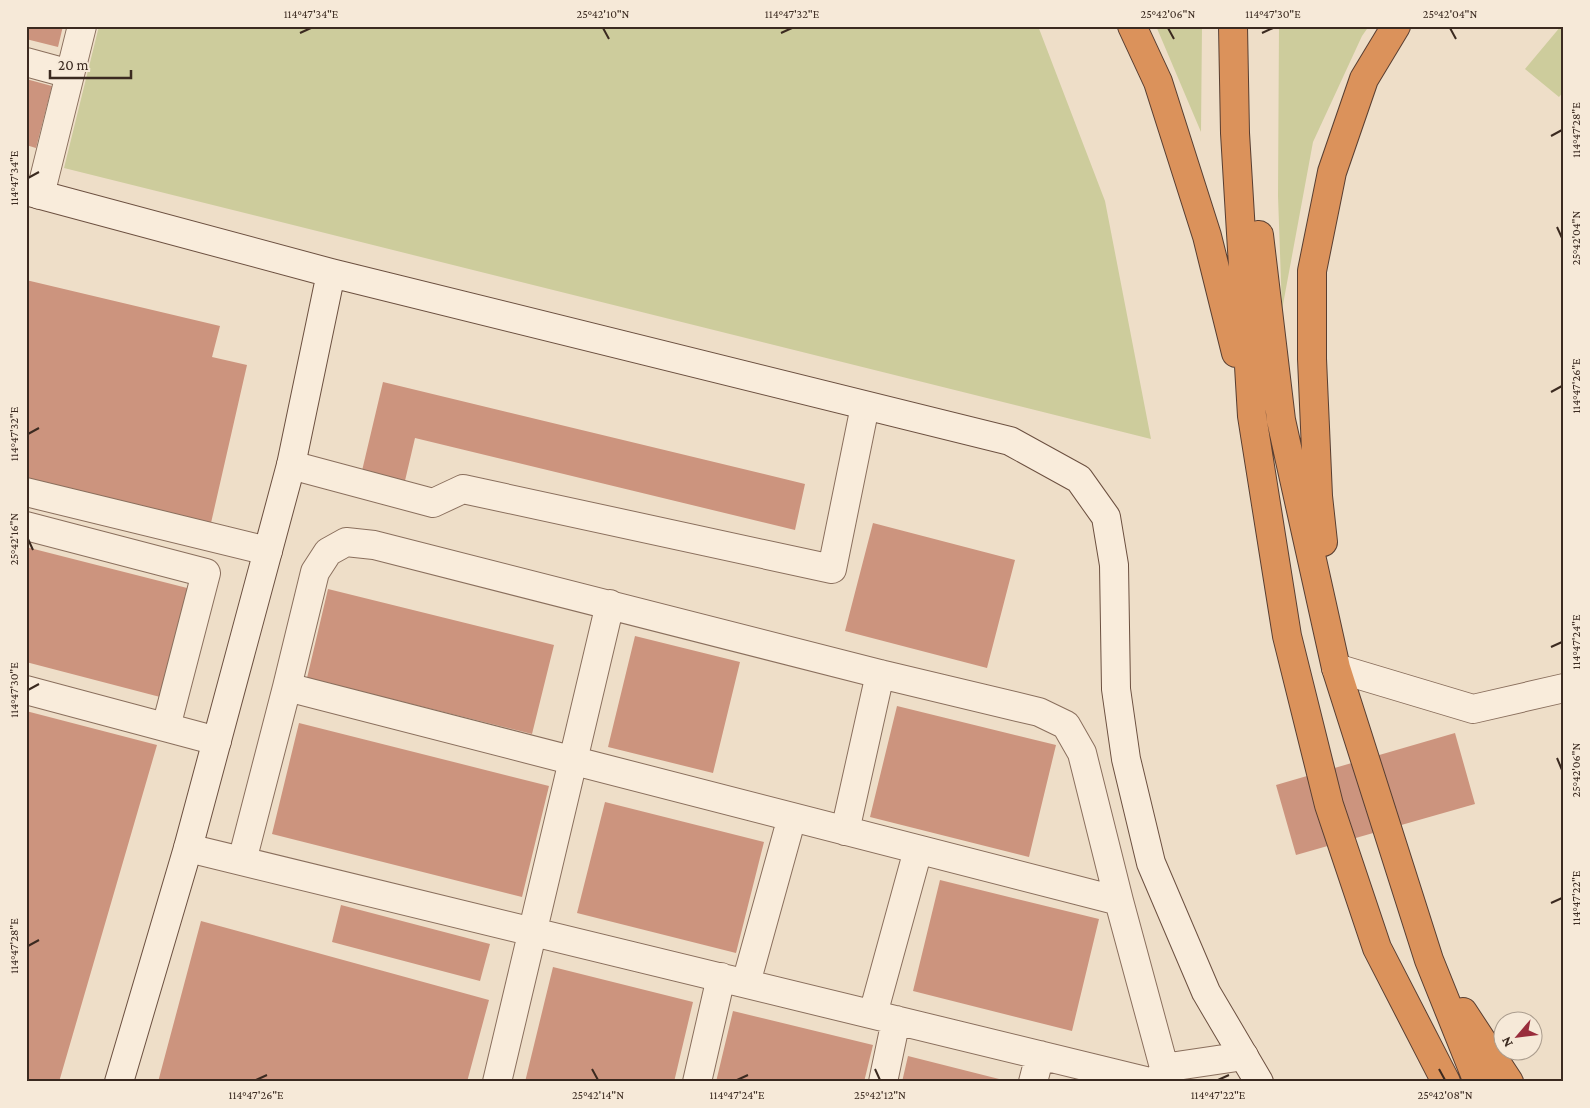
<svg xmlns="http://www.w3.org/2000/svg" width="1590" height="1108" font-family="'Crimson Pro',serif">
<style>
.green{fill:#cdcc9c}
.building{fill:#cc947e}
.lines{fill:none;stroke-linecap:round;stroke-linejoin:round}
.street-casing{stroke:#8a6f5d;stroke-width:30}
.secondary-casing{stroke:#6c5040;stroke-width:30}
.highway-casing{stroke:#583e31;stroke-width:30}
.street{stroke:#f9ecdb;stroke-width:28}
.secondary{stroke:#f9ecdb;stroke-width:28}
.highway{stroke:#db925b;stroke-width:28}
.ticks{fill:none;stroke:#3b2a20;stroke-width:2}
.neatline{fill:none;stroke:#3b2a20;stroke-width:2}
.ticks-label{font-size:12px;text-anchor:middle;fill:#3b2a20}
</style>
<rect width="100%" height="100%" fill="#eedec8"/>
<path class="green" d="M 99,26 L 1038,26 L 1105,201 L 1151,439 L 64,168 Z
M 1156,26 L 1202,26 L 1201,132 Z
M 1279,26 L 1369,26 L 1362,36 L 1313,142 L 1282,310 L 1278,196 Z
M 1561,26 L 1564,26 L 1564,91 L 1559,97 L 1525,69 Z"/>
<path class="building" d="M 26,26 L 63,26 L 58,47 L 26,39 Z
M 26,79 L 52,86 L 36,148 L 26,145 Z
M 26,280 L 220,326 L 212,357 L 247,365 L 211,523 L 26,480 Z
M 383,382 L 805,484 L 795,530 L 415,438 L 404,485 L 361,475 Z
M 873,523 L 1015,560 L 987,668 L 845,631 Z
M 26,547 L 191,589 L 164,698 L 26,662 Z
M 328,589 L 554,645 L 532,734 L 307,678 Z
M 635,636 L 740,662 L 713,773 L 608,747 Z
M 897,706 L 1056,745 L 1029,857 L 870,817 Z
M 26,711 L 157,745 L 59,1082 L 26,1082 Z
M 299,723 L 549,786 L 522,897 L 272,834 Z
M 1455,733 L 1475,804 L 1296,855 L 1276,785 Z
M 605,802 L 764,842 L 736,953 L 577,913 Z
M 940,880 L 1099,919 L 1072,1031 L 913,991 Z
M 341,905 L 490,944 L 480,981 L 332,942 Z
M 201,921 L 489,1000 L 467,1082 L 158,1082 Z
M 553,967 L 693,1002 L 674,1082 L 525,1082 Z
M 733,1011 L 873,1045 L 864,1082 L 716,1082 Z
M 908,1056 L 1007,1081 L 1007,1082 L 902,1082 Z"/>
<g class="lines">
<g class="street-casing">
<path id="street" d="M 26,62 L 70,74
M 40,195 L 82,26
M 291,465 L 433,503 L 463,489 L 832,569 L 865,406
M 26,492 L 268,551
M 26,526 L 206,573 L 166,727
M 1336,668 L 1473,709 L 1564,688
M 287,687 L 1119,901
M 26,690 L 217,741
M 845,831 L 880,674
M 188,848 L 1150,1082
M 242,861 L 287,687 L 315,572 L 328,552 L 346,542 L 374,545 L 880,674 L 1039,712 L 1066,725 L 1082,753 L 1119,901 L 1168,1082
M 746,983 L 792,817
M 873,1014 L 918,850
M 1163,1068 L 1244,1056
M 497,1082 L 610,604
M 697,1082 L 721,977
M 883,1082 L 896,1020
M 1033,1082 L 1040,1055"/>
</g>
<g class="secondary-casing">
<path id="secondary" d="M 26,191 L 331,273 L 1010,441 L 1079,479 L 1106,517 L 1114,565 L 1116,689 L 1126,759 L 1151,863 L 1206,992 L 1259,1082
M 119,1082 L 188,848 L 291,465 L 331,273"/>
</g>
<g class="highway-casing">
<path id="highway" d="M 1132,26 L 1158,82 L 1207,236 L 1236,353
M 1233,26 L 1235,133 L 1252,416 L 1287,636 L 1329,805 L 1377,948 L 1446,1082
M 1259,235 L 1281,420 L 1336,668 L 1429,960 L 1478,1082
M 1323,542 L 1318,496 L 1312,359 L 1312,271 L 1332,172 L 1364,79 L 1396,26
M 1463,1012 L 1509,1082"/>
</g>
<use href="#street" class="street"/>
<use href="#secondary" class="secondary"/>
<use href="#highway" class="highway"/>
</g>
<path class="ticks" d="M 603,28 L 609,39M 1168,28 L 1174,39M 1450,28 L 1456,39M 300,33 L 311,28M 781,33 L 792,28M 1262,33 L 1273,28M 1551,136 L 1562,130M 28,178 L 39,172M 1557,227 L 1562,238M 1551,392 L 1562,386M 28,434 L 39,428M 28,539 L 33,550M 1551,647 L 1562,642M 28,690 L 39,684M 1557,758 L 1562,770M 1551,903 L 1562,898M 28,946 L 39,940M 592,1069 L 598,1080M 875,1069 L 880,1080M 1439,1069 L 1445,1080M 256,1080 L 267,1075M 737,1080 L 748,1075M 1218,1080 L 1229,1075"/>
<rect width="1590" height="1108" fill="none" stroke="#f6e9d8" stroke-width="55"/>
<g transform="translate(1518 1036) rotate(242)"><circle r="24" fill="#f6e9d8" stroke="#ab9d8e"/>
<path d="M0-4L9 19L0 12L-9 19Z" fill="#992d3c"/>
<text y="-8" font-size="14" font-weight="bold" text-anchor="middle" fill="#3b2a20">N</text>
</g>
<path d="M50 70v8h81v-8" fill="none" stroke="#3b2a20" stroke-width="2.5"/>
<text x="58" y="70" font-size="15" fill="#3b2a20" stroke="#f6e9d8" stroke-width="4" paint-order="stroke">20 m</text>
<rect x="28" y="28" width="1534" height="1052" class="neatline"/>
<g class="ticks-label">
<text x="311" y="18">114°47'34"E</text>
<text x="603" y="18">25°42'10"N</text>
<text x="792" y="18">114°47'32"E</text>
<text x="1168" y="18">25°42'06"N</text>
<text x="1273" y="18">114°47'30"E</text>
<text x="1450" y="18">25°42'04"N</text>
<text transform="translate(1576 130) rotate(-90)" y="4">114°47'28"E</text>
<text transform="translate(14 178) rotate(-90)" y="4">114°47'34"E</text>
<text transform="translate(1576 238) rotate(-90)" y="4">25°42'04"N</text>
<text transform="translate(1576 386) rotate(-90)" y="4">114°47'26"E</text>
<text transform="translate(14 434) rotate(-90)" y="4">114°47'32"E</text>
<text transform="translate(14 539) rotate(-90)" y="4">25°42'16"N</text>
<text transform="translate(1576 642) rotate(-90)" y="4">114°47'24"E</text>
<text transform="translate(14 690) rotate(-90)" y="4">114°47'30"E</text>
<text transform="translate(1576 770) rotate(-90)" y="4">25°42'06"N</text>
<text transform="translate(1576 898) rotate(-90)" y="4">114°47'22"E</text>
<text transform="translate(14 946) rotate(-90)" y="4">114°47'28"E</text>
<text x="256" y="1099">114°47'26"E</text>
<text x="598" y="1099">25°42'14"N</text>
<text x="737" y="1099">114°47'24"E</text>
<text x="880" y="1099">25°42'12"N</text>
<text x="1218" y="1099">114°47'22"E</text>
<text x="1445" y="1099">25°42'08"N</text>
</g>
</svg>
